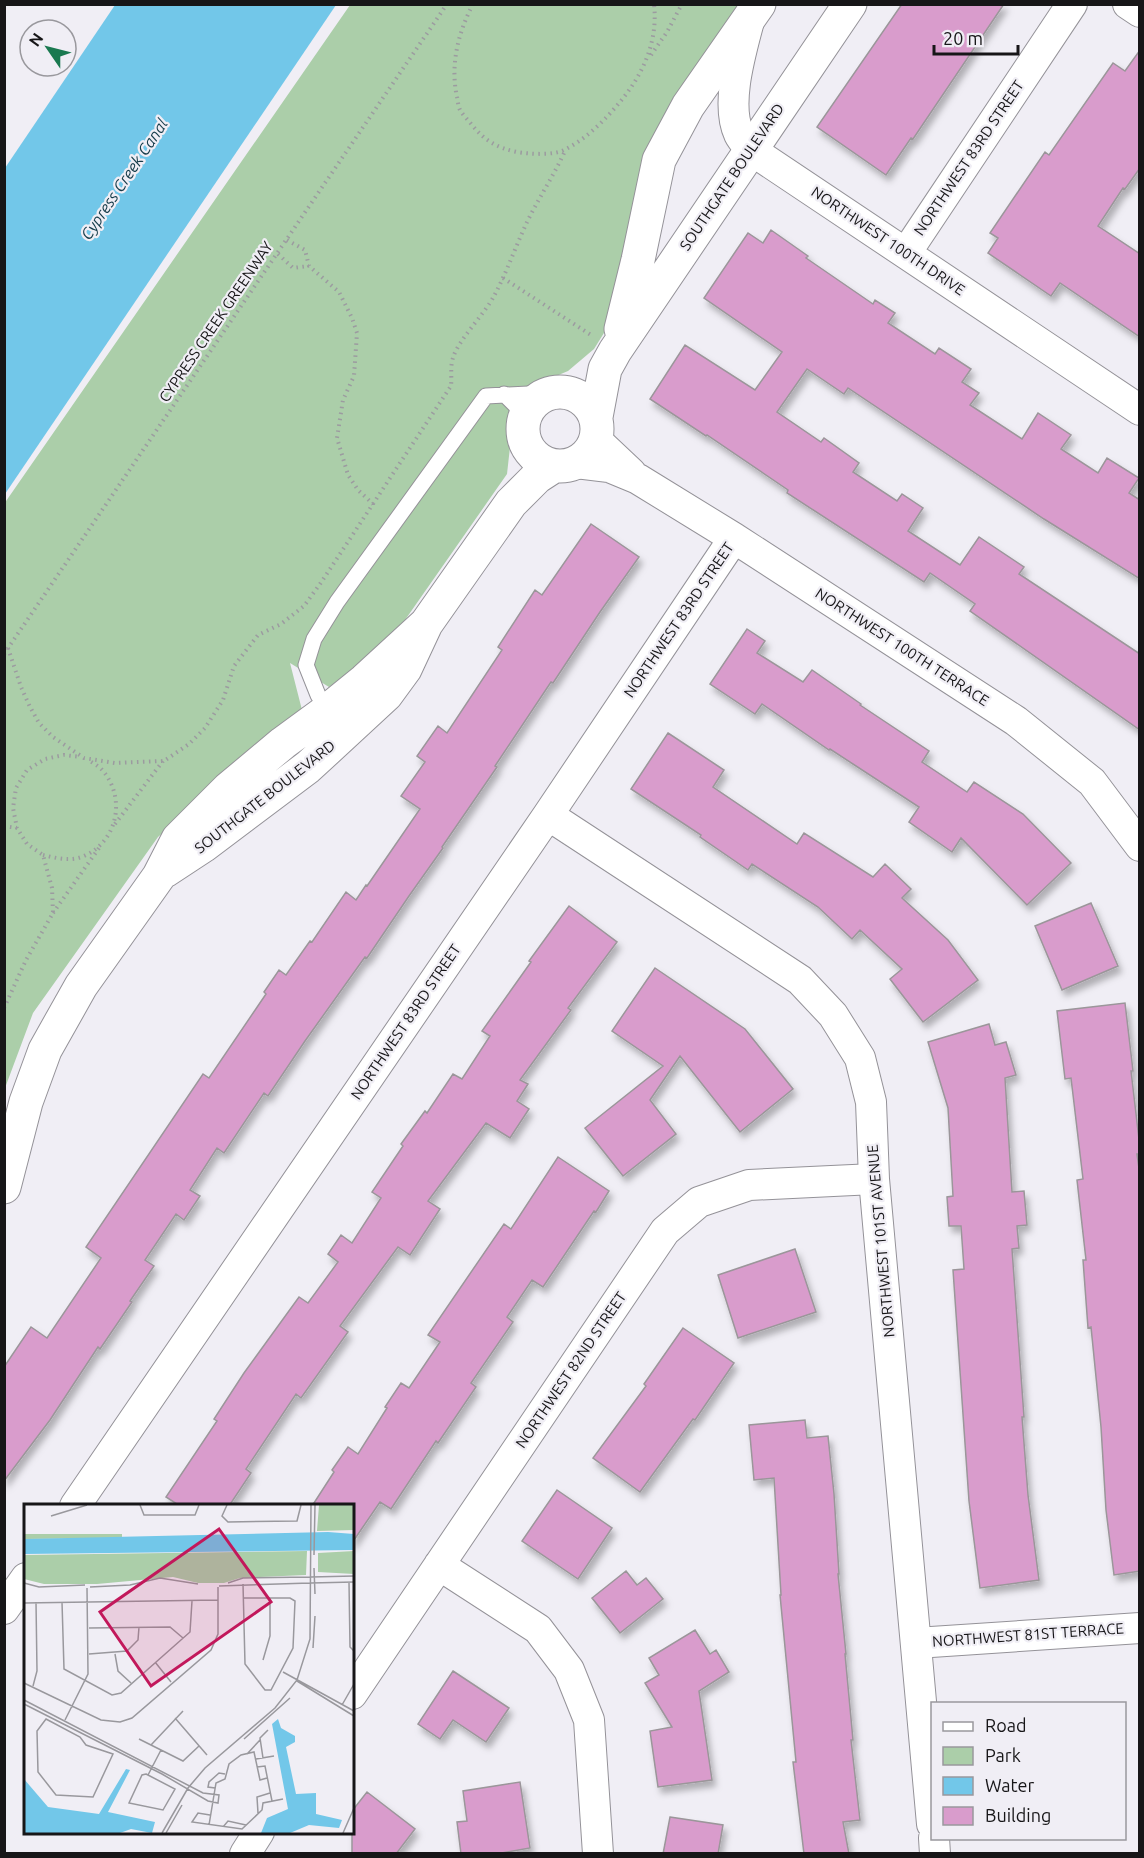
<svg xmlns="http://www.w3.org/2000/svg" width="1144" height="1858" font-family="Ubuntu,sans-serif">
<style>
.green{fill:#abcea9}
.water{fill:#72c7e9}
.building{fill:#d99ccc;stroke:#9b969a;stroke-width:1.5;filter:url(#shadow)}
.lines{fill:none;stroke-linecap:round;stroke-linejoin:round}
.service-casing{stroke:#949298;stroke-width:17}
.minor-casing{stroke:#949298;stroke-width:32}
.tertiary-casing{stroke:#949298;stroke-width:35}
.path{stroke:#9c9ba0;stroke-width:4;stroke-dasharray:1.5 4.5;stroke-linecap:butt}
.service{stroke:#fff;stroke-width:15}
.minor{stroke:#fff;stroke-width:30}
.tertiary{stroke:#fff;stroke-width:33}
.labels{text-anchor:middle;stroke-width:4.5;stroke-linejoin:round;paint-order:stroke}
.street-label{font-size:15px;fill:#171618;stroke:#f0eef5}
.water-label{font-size:16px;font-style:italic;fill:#143b49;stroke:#f0eef5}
.inset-road{fill:none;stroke:#99989d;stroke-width:1.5}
.view{fill:#c2185b;fill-opacity:0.15;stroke:#c2185b;stroke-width:3}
.inset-edge{fill:none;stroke:#171618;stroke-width:3}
</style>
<defs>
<filter id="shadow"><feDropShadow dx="3.5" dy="6" stdDeviation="3" flood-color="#0004"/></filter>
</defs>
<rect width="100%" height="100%" fill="#f0eef5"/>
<path class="green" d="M 350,5 L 749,5 L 700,77 L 617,312 L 594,349 L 568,371 L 535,385 L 513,420 L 507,474 L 405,620 L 365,662 L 329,687 L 290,663 L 302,710 L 158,837 L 33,1013 L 5,1088 L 4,504 Z"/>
<path class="water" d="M 115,5 L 336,5 L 5,494 L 5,168 Z"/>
<path class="building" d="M 902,4 L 1004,4 L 913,139 L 911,138 L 886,175 L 817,127 Z
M 1140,50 L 1140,168 L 1125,189 L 1123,188 L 1098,226 L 1140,254 L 1140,337 L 1060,283 L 1051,296 L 988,253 L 998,238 L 990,233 L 1045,152 L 1049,155 L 1113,63 L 1125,71 Z
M 771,230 L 808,256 L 806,258 L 873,304 L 875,300 L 895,313 L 888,323 L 935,354 L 939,348 L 971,369 L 962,382 L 979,393 L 970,405 L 1022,439 L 1038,413 L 1071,435 L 1061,449 L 1098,473 L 1107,458 L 1139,478 L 1129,493 L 1140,500 L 1140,579 L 1044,519 L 848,388 L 844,394 L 807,369 L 777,412 L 821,442 L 824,438 L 859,463 L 853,472 L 897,501 L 902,494 L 923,508 L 908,531 L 960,565 L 979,537 L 1024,567 L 1019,574 L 1140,654 L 1140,730 L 970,611 L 975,604 L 930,573 L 924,582 L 787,493 L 788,490 L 707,435 L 706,436 L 650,399 L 685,345 L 755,390 L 782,352 L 704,298 L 748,233 L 763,243 Z
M 591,524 L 639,557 L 600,612 L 553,683 L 551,682 L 495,766 L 497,767 L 442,847 L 443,848 L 409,896 L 367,958 L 365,957 L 305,1041 L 268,1096 L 264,1093 L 224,1153 L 217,1148 L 190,1190 L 200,1196 L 184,1220 L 176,1214 L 145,1260 L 154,1266 L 130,1301 L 132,1302 L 100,1349 L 98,1347 L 50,1420 L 4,1481 L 4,1367 L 31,1327 L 47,1338 L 101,1258 L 86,1247 L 203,1074 L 209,1078 L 266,994 L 264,992 L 279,970 L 286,975 L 310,941 L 312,942 L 346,892 L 356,900 L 366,885 L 367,886 L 420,809 L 401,796 L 425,762 L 417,756 L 438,726 L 447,733 L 502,650 L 498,647 L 535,590 L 542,595 Z
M 747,629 L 765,641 L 757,653 L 803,682 L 812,670 L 861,704 L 860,705 L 929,751 L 922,762 L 967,792 L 974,782 L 1023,814 L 1071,863 L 1027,905 L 961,838 L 952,852 L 909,822 L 919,807 L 830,749 L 829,750 L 762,704 L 755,714 L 710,684 Z
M 668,733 L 724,770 L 713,787 L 797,844 L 804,833 L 873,877 L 885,864 L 911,889 L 902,898 L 948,940 L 978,980 L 923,1022 L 890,979 L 902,969 L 860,930 L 852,939 L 818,907 L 752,864 L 748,870 L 700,837 L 701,835 L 631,789 Z
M 1091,903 L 1118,966 L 1062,990 L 1035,926 Z
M 569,906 L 617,942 L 568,1008 L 571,1010 L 520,1080 L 528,1084 L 517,1101 L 529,1109 L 510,1138 L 486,1123 L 428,1201 L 440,1209 L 410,1255 L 398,1247 L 340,1326 L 348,1332 L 301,1398 L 296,1394 L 246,1469 L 251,1473 L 229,1506 L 180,1506 L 166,1497 L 217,1421 L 214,1419 L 244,1373 L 299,1297 L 308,1303 L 338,1262 L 328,1254 L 341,1235 L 352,1243 L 381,1198 L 372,1192 L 403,1146 L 401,1144 L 425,1111 L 427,1113 L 453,1074 L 462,1079 L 490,1036 L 482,1031 L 531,962 L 529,961 Z
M 655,968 L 745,1029 L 793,1089 L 740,1132 L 680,1056 L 650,1100 L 676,1134 L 623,1176 L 585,1128 L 663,1066 L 612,1031 Z
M 1125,1003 L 1133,1071 L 1131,1071 L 1140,1148 L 1140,1154 L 1137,1154 L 1140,1176 L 1140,1571 L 1114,1575 L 1106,1510 L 1101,1427 L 1091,1327 L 1088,1328 L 1083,1260 L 1086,1260 L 1077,1180 L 1083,1179 L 1071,1078 L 1065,1079 L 1057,1011 Z
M 989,1024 L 995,1045 L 1006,1042 L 1016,1075 L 1005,1078 L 1012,1192 L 1024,1191 L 1027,1225 L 1017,1226 L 1019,1248 L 1012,1249 L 1024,1417 L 1022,1417 L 1028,1495 L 1039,1580 L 980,1588 L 969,1501 L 953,1270 L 964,1269 L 961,1226 L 949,1226 L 947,1197 L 953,1196 L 948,1108 L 928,1042 Z
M 558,1157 L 609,1191 L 596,1212 L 594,1211 L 543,1287 L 532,1280 L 507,1317 L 513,1322 L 471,1383 L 476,1387 L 438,1443 L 436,1441 L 391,1509 L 380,1502 L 352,1543 L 352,1506 L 312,1506 L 334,1472 L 332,1470 L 348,1447 L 358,1454 L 387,1408 L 385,1407 L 401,1383 L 409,1388 L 440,1342 L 428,1335 L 504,1224 L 511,1229 Z
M 795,1249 L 816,1312 L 738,1338 L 718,1275 Z
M 683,1328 L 734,1363 L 695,1420 L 693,1419 L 640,1492 L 593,1458 L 646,1386 L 644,1384 Z
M 805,1420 L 807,1438 L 828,1436 L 834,1494 L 839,1574 L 838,1574 L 846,1654 L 845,1654 L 853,1740 L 851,1740 L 860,1820 L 843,1822 L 849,1854 L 804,1854 L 793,1762 L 796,1762 L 780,1595 L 781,1595 L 774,1478 L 754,1480 L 749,1425 Z
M 557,1490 L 612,1528 L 578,1579 L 522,1541 Z
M 626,1571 L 637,1585 L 646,1578 L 663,1599 L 620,1633 L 592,1598 Z
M 695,1630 L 710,1654 L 716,1650 L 729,1672 L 699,1691 L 712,1780 L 658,1787 L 650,1731 L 672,1727 L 645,1683 L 659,1675 L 649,1658 Z
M 453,1671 L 509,1708 L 486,1742 L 453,1720 L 440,1739 L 418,1724 Z
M 520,1782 L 530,1848 L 496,1854 L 461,1854 L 457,1822 L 467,1821 L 463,1791 Z
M 367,1792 L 415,1829 L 396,1854 L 352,1854 L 352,1811 Z
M 670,1817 L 723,1825 L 718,1854 L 663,1854 Z"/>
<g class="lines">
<g class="service-casing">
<path id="service" d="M 504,394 L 517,407 L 524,420
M 328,710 L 318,695 L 306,665 L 314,639 L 337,602 L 486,396 L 549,393"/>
</g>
<g class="minor-casing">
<path id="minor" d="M 1128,4 L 1140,12
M 749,21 C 741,52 725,104 739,134 C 742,140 747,145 751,150 L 1140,410
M 906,253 L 1072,4
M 596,440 L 631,473
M 576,463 L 609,467 L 638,479 L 734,538 L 1016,721 L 1092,782 L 1140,846
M 548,815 L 800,980 L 833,1015 L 860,1058 L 871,1102 L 874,1179 L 932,1824
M 75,1506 L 548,815 L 734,538
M 439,1565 L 538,1629 L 569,1670 L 589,1720 L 598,1854
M 4,1609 L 26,1578
M 916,1643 L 1140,1628
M 352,1694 L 665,1231 L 699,1202 L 749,1185 L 874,1179
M 934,1838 L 935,1854
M 245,1854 L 259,1832"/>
</g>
<g class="tertiary-casing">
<path id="tertiary" d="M 621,329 L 638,260 L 659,160 L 688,106 L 759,4
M523 429a37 37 0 1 1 74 0a37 37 0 1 1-74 0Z
M 596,417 L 605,369 L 615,351 L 850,4
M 165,871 L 203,846 L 308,767 L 386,695 L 405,669 L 426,624 L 511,503 L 537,477 L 554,466
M 4,1187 L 26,1102 L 45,1050 L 81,986 L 159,876 L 178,839 L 228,789 L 283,743 L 328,710 L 365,680 L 426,624"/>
</g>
<path class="path" d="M 473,4 C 458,33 450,65 457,97 C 458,101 458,106 460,110 C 463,115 468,120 472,125 C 484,140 497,148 517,152 C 530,154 554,156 566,149 C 589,137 608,117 624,97 C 645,70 658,39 654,4
M 651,55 L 667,32 L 682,4
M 287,240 L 305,250 L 309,266 L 339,292 L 352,318 L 357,333 L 354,376 L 343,400 L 337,438 L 348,475 L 358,490 L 373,504
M 278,254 L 293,268 L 309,266
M 503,278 L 591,335
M 8,648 L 21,687 L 30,707 L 39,723 L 53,737 L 84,758 L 115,763 L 164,761 L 189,744 L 205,728 L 223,700 L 234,666 L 258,635 L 281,624 L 304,606 L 320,584 L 451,386 C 452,377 450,366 453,358 C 458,340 484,315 494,296 C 507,272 516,245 528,220 C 540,196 554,175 565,151
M 4,654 L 447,4
M 115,824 L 163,761
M 4,826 L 17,828
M 43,855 C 56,858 70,862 84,856 C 118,841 126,798 103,771 C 99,766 93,763 88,760
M 53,913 L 99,848
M 4,1008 L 26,960 L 53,913 L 52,888 L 43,855 L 27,844 L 17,828 L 13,808 L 16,788 L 27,770 L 45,759 L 64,755 L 81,757"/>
<use href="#service" class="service"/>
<use href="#minor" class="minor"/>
<use href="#tertiary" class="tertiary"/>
</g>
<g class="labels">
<g class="street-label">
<text transform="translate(969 158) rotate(-56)" y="5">NORTHWEST 83RD STREET</text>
<text transform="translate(732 177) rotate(-56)" y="5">SOUTHGATE BOULEVARD</text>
<text transform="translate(888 241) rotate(34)" y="5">NORTHWEST 100TH DRIVE</text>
<text transform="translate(216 322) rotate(-56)" y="5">CYPRESS CREEK GREENWAY</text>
<text transform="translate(679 620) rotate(-56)" y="5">NORTHWEST 83RD STREET</text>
<text transform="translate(902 647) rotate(33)" y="5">NORTHWEST 100TH TERRACE</text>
<text transform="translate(265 797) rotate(-38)" y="5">SOUTHGATE BOULEVARD</text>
<text transform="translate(406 1022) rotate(-56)" y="5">NORTHWEST 83RD STREET</text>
<text transform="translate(881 1241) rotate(-95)" y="5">NORTHWEST 101ST AVENUE</text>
<text transform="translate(571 1370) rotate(-56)" y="5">NORTHWEST 82ND STREET</text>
<text transform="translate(1028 1635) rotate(-4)" y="5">NORTHWEST 81ST TERRACE</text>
</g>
<g class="water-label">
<text transform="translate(124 179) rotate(-56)" y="6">Cypress Creek Canal</text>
</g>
</g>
<g transform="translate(24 1504)">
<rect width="330" height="330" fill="#f0eef5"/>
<path d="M 295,1 L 330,1 L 330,26 L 293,27 ZM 0,30 L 98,30 L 98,34 L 0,35 ZM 283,47 L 282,71 L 216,74 L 200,79 L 174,79 L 149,73 L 73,80 L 20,80 L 0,75 L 0,51 ZM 330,47 L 330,70 L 294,68 L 294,49 Z" fill="#abcea9"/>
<path d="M 304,28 L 330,30 L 330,46 L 0,50 L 0,35 ZM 254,215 L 257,224 L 271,232 L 271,238 L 262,243 L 272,290 L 292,289 L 292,310 L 318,316 L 315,324 L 285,321 L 266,329 L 237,329 L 243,314 L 264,305 L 248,220 ZM 102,265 L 106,266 L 84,308 L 131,318 L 128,329 L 107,325 L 96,329 L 0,329 L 0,275 L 24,303 L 75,310 Z" fill="#72c7e9"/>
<path class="inset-road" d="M 116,1 L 120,11 L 171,11 L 175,1M 203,1 L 198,12 L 204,18 L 273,17 L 277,1M 27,12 L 63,1M 290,51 L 291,1M 290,64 L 291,90M 287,73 L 330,72M 325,78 L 326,143 L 330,147M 0,79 L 15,83 L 61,81M 204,79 L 219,74 L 286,73M 287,79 L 330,78M 219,80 L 221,160 L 241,186 L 247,186 L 269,144 L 271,97 L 266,94 L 220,94M 195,82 L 286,79M 66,83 L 106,81 L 136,74 L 174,80M 38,98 L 40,165 L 88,191 L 97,189 L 166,128 L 168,97M 0,99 L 194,96M 65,124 L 146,123 L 159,134M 289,144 L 291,112M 65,150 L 103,147 L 114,136 L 115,123M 91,150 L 94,167 L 107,179M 239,156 L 246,132 L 246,94M 131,158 L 147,178M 259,168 L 330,207M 273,177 L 330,212M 0,179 L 77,216 L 96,218 L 108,214 L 187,146 L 194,130 L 194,83M 9,182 L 13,167 L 12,98M 0,196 L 179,289 L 195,291 L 194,299 L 184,297 L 138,270 L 0,200M 318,201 L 330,180M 151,214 L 183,251M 22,215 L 56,233 L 62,241 L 89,250 L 69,293 L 32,291 L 14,268 L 13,227 ZM 41,216 L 64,170 L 63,84M 115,235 L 159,257 L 175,242M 220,235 L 266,194M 127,241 L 159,207M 223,250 L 236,236M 239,254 L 236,234 L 244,226M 232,255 L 250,252M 233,263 L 241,262 L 248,297M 122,270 L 151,285 L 139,306 L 105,299 L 118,271 ZM 124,271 L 137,246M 191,284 L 184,283 L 185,278 L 195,269 L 201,270M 234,309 L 233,293 L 246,289M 186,311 L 174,309 L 168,318 L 218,325 L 238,306 L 239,299 L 259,295M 185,321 L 192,279 L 201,275 L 205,260 L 217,251 L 230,248 L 236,276 L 243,274M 199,323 L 204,317 L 222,321M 138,329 L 164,284 L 181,264 L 251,204 L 273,176 L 286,135 L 287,1M 142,329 L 158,301M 319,329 L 330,304"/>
<path class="view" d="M 195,25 L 247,98 L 127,182 L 76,108 Z"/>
<rect width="330" height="330" class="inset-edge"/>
</g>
<rect width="1144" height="1858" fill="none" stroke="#171618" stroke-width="12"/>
<rect x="931" y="1702" width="195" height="138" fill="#f0eef5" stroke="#99989d" stroke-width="1.5"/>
<rect x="943" y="1722" width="30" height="9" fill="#ffffff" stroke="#99989d" stroke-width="1.5"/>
<text x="985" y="1732" font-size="18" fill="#171618">Road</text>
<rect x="943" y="1747" width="30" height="18" fill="#abcea9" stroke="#99989d" stroke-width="1.5"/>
<text x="985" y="1762" font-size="18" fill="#171618">Park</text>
<rect x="943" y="1777" width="30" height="18" fill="#72c7e9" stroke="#99989d" stroke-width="1.5"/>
<text x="985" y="1792" font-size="18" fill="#171618">Water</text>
<rect x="943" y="1807" width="30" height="18" fill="#d99ccc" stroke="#99989d" stroke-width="1.5"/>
<text x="985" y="1822" font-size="18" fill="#171618">Building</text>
<g transform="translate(48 48) rotate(305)"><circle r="28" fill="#f0eef5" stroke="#99989d" stroke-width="1.5"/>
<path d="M0-4.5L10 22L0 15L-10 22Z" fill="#1a7950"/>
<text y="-9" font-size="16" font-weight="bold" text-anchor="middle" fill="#171618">N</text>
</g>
<path d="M934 45v9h84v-9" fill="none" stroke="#171618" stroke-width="3"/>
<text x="943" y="45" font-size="18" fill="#171618" stroke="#f0eef5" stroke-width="4.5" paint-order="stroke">20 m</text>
</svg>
